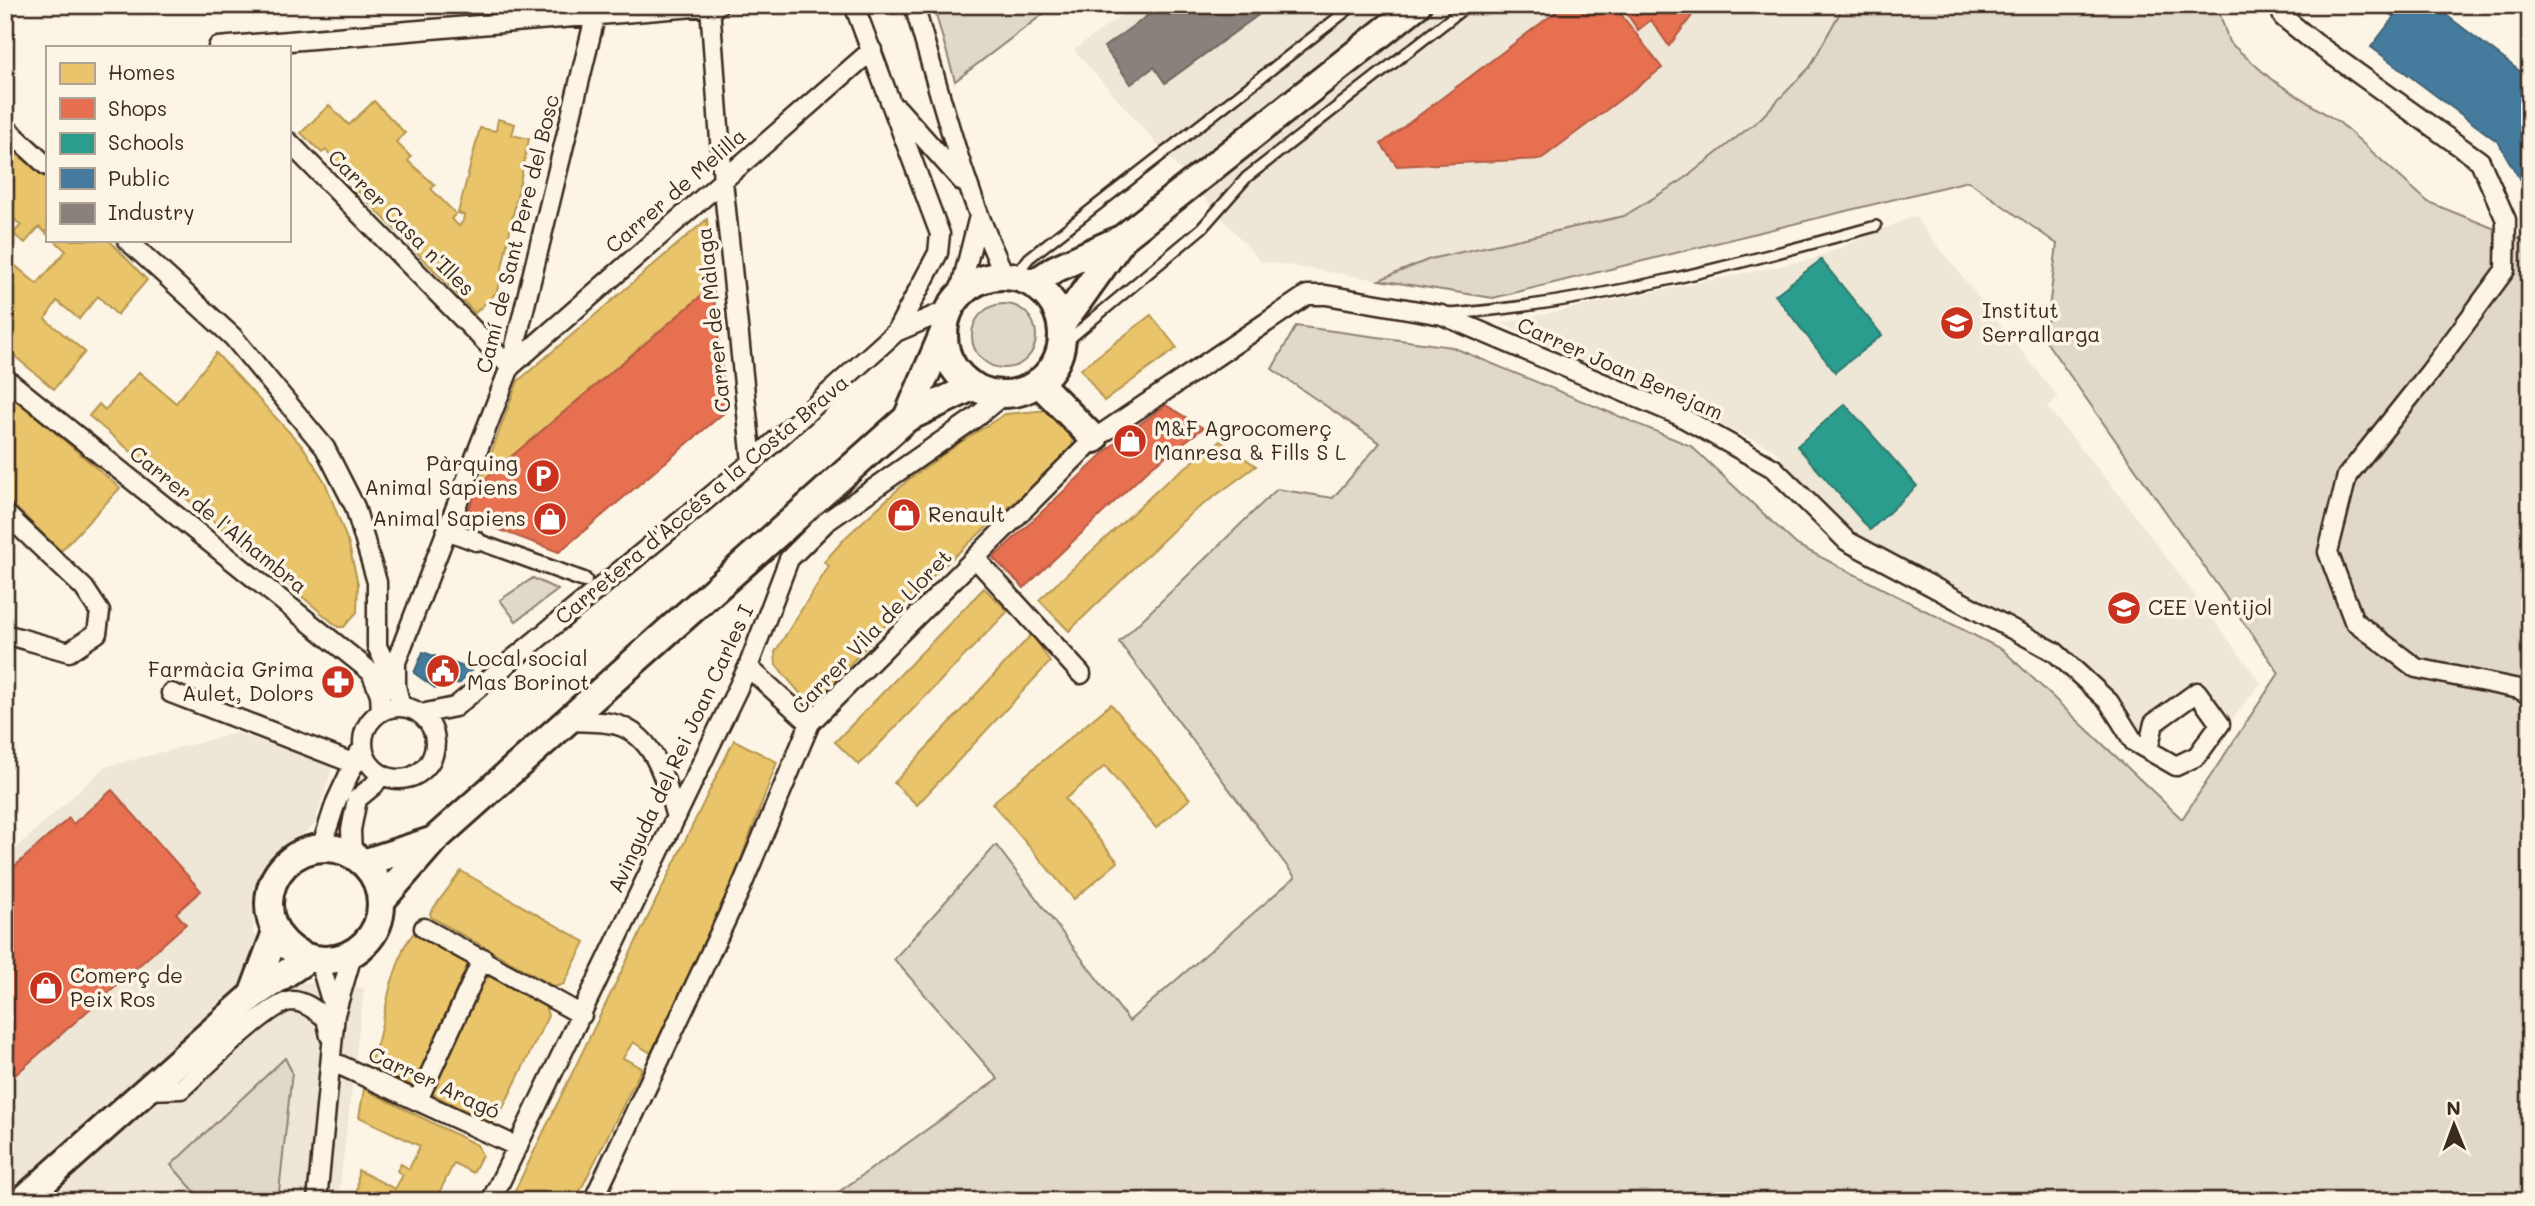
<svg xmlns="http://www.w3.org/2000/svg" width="2535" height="1206" font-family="Mali,sans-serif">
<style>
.built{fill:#eee6d6}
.green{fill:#e0d8c8;stroke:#8e8173;stroke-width:2}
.homes{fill:#e9c46a;stroke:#b59653;stroke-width:2}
.shops{fill:#e76f51;stroke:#b35a42;stroke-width:2}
.schools{fill:#2a9d8f;stroke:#2f7a6d;stroke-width:2}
.public{fill:#457b9d;stroke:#426377;stroke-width:2}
.industry{fill:#8a817c;stroke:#726760;stroke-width:2}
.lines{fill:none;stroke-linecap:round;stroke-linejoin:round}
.service-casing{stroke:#3b2a1e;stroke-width:14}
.pedestrian-casing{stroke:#3b2a1e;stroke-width:19}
.minor-casing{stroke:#3b2a1e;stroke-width:23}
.secondary-casing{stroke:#3b2a1e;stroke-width:32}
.service{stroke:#fcf5e5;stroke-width:9}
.pedestrian{stroke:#fcf5e5;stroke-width:14}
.minor{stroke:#fcf5e5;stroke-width:18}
.secondary{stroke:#fcf5e5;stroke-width:26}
.labels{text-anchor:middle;stroke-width:7;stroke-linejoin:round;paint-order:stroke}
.street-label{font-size:21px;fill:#3b2a1e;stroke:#fcf5e5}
.poi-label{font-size:21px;fill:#3b2a1e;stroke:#fcf5e5;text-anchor:start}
</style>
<rect width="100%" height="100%" fill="#fcf5e5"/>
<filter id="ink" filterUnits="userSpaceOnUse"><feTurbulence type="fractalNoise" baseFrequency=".0143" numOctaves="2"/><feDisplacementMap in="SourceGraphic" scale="14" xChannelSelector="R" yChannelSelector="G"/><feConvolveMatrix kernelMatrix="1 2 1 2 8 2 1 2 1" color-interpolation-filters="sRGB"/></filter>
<g filter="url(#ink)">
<path class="built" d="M 1135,5 L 1844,5 L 1810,67 L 1760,119 L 1684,179 L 1624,216 L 1430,259 L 1379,280 L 1260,261 L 1074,50 Z
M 1914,216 L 2058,397 L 2047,407 L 2124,501 L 2261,683 L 2226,727 L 2191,683 L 2136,733 L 2060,645 L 1851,536 L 1773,449 L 1502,323 L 1813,259 Z
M 236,733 L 333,765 L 314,825 L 281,852 L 257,893 L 253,933 L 304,983 L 364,988 L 338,1201 L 5,1201 L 5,858 L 105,767 Z"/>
<path class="green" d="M 933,5 L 1055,5 L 955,81 Z
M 1844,5 L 2217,5 L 2229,42 L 2271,79 L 2340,123 L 2428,202 L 2530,243 L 2530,1201 L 826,1201 L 998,1079 L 894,959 L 996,845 L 1129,1021 L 1295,877 L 1119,642 L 1277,489 L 1333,498 L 1380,443 L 1272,369 L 1296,326 L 1452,347 L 1691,446 L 1797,545 L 2003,650 L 2182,819 L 2279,673 L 2045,340 L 2057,244 L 1968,181 L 1493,298 L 1379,280 L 1430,259 L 1624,216 L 1684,179 L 1760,119 L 1810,67 Z
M972 336a32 32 0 1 1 64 0a32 32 0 1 1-64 0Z
M 533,578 L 558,590 L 516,621 L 500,600 Z
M 285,1058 L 292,1072 L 278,1201 L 203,1201 L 171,1165 Z"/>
<path class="homes" d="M 374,101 L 405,133 L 396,142 L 411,157 L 408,161 L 435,185 L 431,189 L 456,214 L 451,219 L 459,226 L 463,221 L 464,215 L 458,213 L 480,128 L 496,131 L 498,119 L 515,124 L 512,135 L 529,139 L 497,292 L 475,313 L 352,185 L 355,181 L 326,150 L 322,153 L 301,133 L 329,105 L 349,125 Z
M 5,147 L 47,175 L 47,234 L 39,227 L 25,243 L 13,234 L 21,225 L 5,212 Z
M 707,219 L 713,286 L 480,483 L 518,381 Z
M 54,240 L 109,240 L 147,280 L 117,315 L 98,296 L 79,319 L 57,301 L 45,319 L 85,352 L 54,389 L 5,348 L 5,257 L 37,284 L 66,251 Z
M 1151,315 L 1177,348 L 1104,401 L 1081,369 Z
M 216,353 L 304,448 L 325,482 L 349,545 L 358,584 L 357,612 L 344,627 L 338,627 L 89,416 L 99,404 L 105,410 L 139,372 L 176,403 Z
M 5,390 L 120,488 L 61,551 L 5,497 Z
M 1048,410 L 1071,433 L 1073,449 L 914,593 L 820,698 L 805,699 L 776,665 L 775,652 L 829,566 L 824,562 L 846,537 L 908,480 L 961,442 L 1005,414 Z
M 1220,441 L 1256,466 L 1189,515 L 1069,631 L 1039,600 L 1166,482 Z
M 984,588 L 1008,611 L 859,765 L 835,742 Z
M 1032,634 L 1050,662 L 917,805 L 894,783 Z
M 1111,704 L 1190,799 L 1156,828 L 1105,766 L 1065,799 L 1118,862 L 1074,899 L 992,803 Z
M 734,740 L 777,762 L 732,883 L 693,968 L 651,1053 L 633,1042 L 623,1058 L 642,1068 L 575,1201 L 510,1201 Z
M 461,871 L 585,942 L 564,984 L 555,987 L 431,917 L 430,913 Z
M 415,931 L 469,961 L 414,1086 L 367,1067 L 378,1041 L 391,984 L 404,947 Z
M 495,975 L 545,1005 L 548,1016 L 497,1120 L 489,1124 L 432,1094 L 484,979 Z
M 364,1089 L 477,1145 L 482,1155 L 473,1173 L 454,1163 L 435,1201 L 357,1201 L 358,1170 L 395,1189 L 403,1175 L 397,1171 L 401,1164 L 409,1169 L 420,1146 L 359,1117 Z"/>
<path class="shops" d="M 1565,5 L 1614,5 L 1662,68 L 1541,159 L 1397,166 L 1381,144 Z
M 1621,5 L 1700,5 L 1669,46 L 1651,20 L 1638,30 Z
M 713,286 L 726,411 L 559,552 L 465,517 L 480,483 Z
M 1166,405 L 1203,428 L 1150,468 L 1024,588 L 993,558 L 1118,440 Z
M 112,790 L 201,891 L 176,913 L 186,924 L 5,1084 L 5,875 L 69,818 L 73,824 Z"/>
<path class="schools" d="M 1821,260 L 1882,335 L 1835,372 L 1775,295 Z
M 1845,404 L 1917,486 L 1870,530 L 1797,446 Z"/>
<path class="public" d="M 2377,5 L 2433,5 L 2530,79 L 2530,197 L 2498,142 L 2371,47 L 2394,17 Z
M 423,652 L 472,670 L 460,683 L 435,688 L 414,673 Z"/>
<path class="industry" d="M 1162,5 L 1272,5 L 1165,83 L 1154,67 L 1131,84 L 1104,47 Z"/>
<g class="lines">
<g class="service-casing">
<path id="service" d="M 1014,277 L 1029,258 L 1354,5
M 1450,314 C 1595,303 1736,265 1876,226
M 1061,346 L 1202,228 L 1247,177 L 1468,5"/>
</g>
<g class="pedestrian-casing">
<path id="pedestrian" d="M 476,541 L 584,580"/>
</g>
<g class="minor-casing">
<path id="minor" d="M 854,5 L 940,234 L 938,253 L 896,332
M 914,5 C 941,97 964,190 1005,276
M 2280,5 L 2283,17 L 2314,42 L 2480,161 L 2506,220 L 2505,270 L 2429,373 L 2347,476 L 2328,552 L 2354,621 L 2416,668 L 2519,689 L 2530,695
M 710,6 L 723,181 L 752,462
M 218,47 L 718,5
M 898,109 L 963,182
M 5,127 L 47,166
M 289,142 L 510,367 L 872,50
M 127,240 L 233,337 L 325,448 L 355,507 L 377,582 L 377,646 L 393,680
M 959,295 L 978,220
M 5,378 L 371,672 L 380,694 L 381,711
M 5,513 L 84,588 L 100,612 L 97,633 L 69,652 L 5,634
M 447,530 L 476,541
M 975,558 L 1081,674
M 748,667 L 810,723
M 171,693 L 355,764
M 401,707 L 396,686 L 396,662 L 510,367 L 598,5
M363 743a36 36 0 1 1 72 0a36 36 0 1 1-72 0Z
M 421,714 L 455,707 L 752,462 L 896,332 L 950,309
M 569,721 C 585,722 608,720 623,727 C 658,742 666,785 676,817
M 321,848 L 336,802 L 359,753
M 352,855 L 351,830 L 357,799 L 374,785 L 381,775
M 424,928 L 582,1015
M 319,960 L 335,1014
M 331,1061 L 518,1147
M 147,1090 L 181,1089 C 200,1072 271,1000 293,1001 C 306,1002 316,1011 326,1018 L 330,1036
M 418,1100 L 483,958
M 317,1201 L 335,1014 L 353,952
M 491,1201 L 748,667 L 789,559 L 826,522 L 975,418 L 1004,394
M 593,1201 L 740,890 L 810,723 L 1094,439 L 1307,295 L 1326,295 L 1442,315 L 1678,415 L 1773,468 L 1847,541 L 2055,652 L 2109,702 L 2134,742 L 2176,766 L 2197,756 L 2220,724 L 2197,692 L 2154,723 L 2148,750"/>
</g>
<g class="secondary-casing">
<path id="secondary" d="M944 335a59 59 0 1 1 118 0a59 59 0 1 1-118 0Z
M 1033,284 L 1055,269 L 1123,238 L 1417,5
M 1061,325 L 1121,241
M 1038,382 L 1094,439
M 907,418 L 944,332
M269 904a56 56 0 1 1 112 0a56 56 0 1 1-112 0Z
M 363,863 L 431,841
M 381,901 L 434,840 L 907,418 L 974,386
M 252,996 L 276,932
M 22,1201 L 252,996 L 309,958"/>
</g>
<use href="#service" class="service"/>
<use href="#pedestrian" class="pedestrian"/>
<use href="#minor" class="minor"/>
<use href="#secondary" class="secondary"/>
</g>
</g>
<defs>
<g id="school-disc" transform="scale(1.75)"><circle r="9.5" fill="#c8321e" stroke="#fcf5e5"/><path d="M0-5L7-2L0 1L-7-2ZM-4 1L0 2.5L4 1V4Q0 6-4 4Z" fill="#fff"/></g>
<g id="shop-disc" transform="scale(1.75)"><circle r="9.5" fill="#c8321e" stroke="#fcf5e5"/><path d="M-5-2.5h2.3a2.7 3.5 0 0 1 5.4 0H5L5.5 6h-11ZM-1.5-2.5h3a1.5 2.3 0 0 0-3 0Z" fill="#fff"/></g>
<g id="parking-disc" transform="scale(1.75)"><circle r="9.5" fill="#c8321e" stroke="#fcf5e5"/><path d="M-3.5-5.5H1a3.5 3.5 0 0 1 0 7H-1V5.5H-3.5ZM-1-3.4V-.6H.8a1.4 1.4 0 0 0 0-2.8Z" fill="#fff"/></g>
<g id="civic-disc" transform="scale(1.75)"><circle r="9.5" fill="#c8321e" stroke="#fcf5e5"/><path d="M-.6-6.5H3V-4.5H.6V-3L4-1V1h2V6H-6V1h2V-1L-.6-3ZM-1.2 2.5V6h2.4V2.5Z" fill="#fff"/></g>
<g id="pharmacy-disc" transform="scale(1.75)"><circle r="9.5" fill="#c8321e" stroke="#fcf5e5"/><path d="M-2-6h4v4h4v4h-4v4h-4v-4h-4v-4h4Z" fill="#fff"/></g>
</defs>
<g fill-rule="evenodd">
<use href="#school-disc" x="1957" y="323"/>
<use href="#shop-disc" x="1130" y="441"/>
<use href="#parking-disc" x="543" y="476"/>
<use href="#shop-disc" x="904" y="515"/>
<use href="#shop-disc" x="550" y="519"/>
<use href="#school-disc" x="2124" y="608"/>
<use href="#civic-disc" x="443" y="671"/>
<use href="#pharmacy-disc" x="338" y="682"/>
<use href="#shop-disc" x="46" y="988"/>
</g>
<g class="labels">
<g class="street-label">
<text transform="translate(676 191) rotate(-41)" y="7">Carrer de Melilla</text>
<text transform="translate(401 223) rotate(45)" y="7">Carrer Casa n'Illes</text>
<text transform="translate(518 234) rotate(-76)" y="7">Camí de Sant Pere del Bosc</text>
<text transform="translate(714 320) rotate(-96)" y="7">Carrer de Màlaga</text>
<text transform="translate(1620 369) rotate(24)" y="7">Carrer Joan Benejam</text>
<text transform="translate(702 500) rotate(-40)" y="7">Carretera d'Accés a la Costa Brava</text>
<text transform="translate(218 520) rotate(39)" y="7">Carrer de l'Alhambra</text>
<text transform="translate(872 632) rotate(-46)" y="7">Carrer Vila de Lloret</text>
<text transform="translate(681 749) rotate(-65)" y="7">Avinguda del Rei Joan Carles I</text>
<text transform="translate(434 1083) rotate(25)" y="7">Carrer Aragó</text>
</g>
<g class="poi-label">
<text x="1982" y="318">Institut<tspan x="1982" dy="24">Serrallarga</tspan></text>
<text x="1154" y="436">M&amp;F Agrocomerç<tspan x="1154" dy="24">Manresa &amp; Fills S L</tspan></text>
<text x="518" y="471" text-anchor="end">Pàrquing<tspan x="518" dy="24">Animal Sapiens</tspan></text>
<text x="928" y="522">Renault</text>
<text x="526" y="526" text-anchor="end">Animal Sapiens</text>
<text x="2148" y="615">CEE Ventijol</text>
<text x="467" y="666">Local social<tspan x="467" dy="24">Mas Borinot</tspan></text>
<text x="314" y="677" text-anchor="end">Farmàcia Grima<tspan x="314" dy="24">Aulet, Dolors</tspan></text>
<text x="70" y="983">Comerç de<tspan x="70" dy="24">Peix Ros</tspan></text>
</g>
</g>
<rect width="2535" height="1206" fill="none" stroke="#fcf5e5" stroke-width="28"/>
<rect x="14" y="14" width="2507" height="1178" fill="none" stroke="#3b2a1e" stroke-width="2.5" filter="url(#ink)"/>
<rect x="46" y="46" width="245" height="196" fill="#fcf5e5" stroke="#afa495" stroke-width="2"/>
<rect x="60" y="63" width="35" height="21" fill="#e9c46a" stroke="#afa495" stroke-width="2"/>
<text x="108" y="80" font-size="21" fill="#3b2a1e">Homes</text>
<rect x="60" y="98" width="35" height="21" fill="#e76f51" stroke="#afa495" stroke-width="2"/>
<text x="108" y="116" font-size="21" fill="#3b2a1e">Shops</text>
<rect x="60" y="133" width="35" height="21" fill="#2a9d8f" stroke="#afa495" stroke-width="2"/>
<text x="108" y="150" font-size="21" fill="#3b2a1e">Schools</text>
<rect x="60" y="168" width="35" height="21" fill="#457b9d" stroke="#afa495" stroke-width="2"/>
<text x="108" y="186" font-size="21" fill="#3b2a1e">Public</text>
<rect x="60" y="203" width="35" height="21" fill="#8a817c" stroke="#afa495" stroke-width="2"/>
<text x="108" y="220" font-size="21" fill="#3b2a1e">Industry</text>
<g transform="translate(2454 1125) rotate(359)" stroke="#fcf5e5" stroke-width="5" paint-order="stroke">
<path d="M0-5L12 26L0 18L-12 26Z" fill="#3b2a1e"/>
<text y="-10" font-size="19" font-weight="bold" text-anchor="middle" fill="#3b2a1e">N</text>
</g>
</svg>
